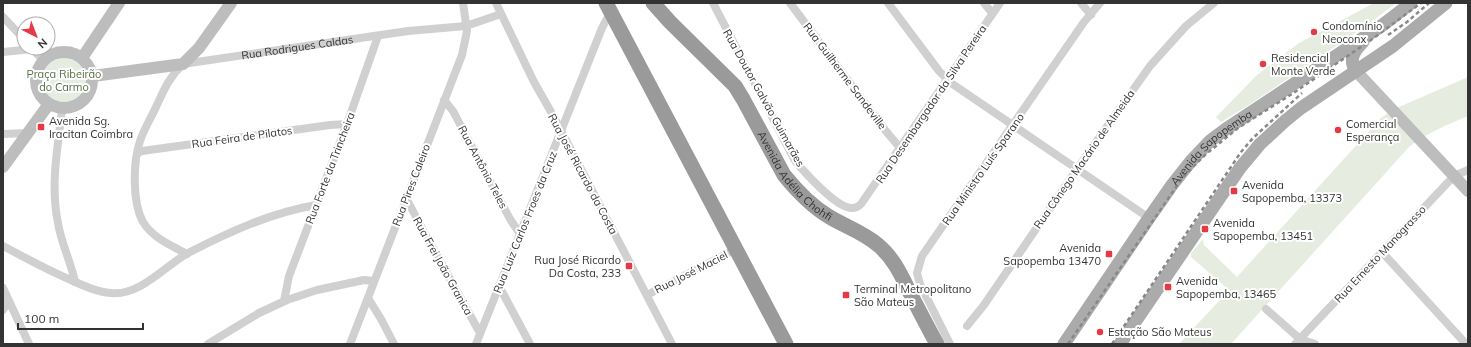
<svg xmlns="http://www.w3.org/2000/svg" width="1471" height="347" font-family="Mulish,sans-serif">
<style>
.green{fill:#e6ecdf}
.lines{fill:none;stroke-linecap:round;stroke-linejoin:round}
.street{stroke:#d0d0d0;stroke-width:8}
.secondary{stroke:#bdbdbd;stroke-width:12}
.primary{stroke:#ababab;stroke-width:13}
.highway{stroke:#9a9a9a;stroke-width:15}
.rail{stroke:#888;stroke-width:2.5;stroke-dasharray:4 3;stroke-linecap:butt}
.poi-dot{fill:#e63946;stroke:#fff;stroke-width:1.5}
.labels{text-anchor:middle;stroke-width:4;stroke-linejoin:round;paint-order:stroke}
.poi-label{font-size:11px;fill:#333;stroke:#fff;text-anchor:start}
.street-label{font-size:11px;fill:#333;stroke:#fff}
.park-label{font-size:11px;fill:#56703f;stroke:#fff}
</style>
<rect width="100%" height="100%" fill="#fff"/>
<path class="green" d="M 1374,3 L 1396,3 L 1367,25 L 1249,105 L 1221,122 L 1216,117 L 1257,75 L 1299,43 Z
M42 80a22 22 0 1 1 44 0a22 22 0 1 1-44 0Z
M 1468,77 L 1468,116 C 1447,125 1426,133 1409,147 L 1231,344 L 1179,344 L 1229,290 L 1191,257 L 1191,253 L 1203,239 L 1204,245 L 1237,277 L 1381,118 L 1392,110 Z"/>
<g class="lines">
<g class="street">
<path d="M 496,3 L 534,82 L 555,119 L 672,344"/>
<path d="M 713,3 L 794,159 C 803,171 838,210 853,208 C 856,208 859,206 861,204 L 1000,3"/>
<path d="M 790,3 L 885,130 L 900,148"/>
<path d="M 888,3 L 939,71 L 951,83 L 1149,218"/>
<path d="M 984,3 L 992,13"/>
<path d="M 1081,3 L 1091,15"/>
<path d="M 3,17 L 24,39"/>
<path d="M 31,48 L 44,61"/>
<path d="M 3,52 L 32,49"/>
<path d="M 444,100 L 453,111 L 510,219 L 520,234"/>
<path d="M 62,109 C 58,146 50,185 58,223 C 61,243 71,262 75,282"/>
<path d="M 3,134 L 27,133"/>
<path d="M 138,153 L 142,151 L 330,125 L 347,124"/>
<path d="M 406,198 L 425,234 L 480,333"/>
<path d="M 3,246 C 26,258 47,270 71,280 C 84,286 97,292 111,293 C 140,296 165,266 188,253 C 229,232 270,213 316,205"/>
<path d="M 1382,252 L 1466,344"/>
<path id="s1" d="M 187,254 C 170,245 153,238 143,222 C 132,202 133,162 140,141 C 144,129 151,118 156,107 C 164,90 169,77 183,64 L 408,31 L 466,26 L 501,14"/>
<path d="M 499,286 L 530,344"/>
<path d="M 3,288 L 29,344"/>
<path d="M 647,295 L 736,249"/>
<path d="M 368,298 L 381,319 L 394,344"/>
<path d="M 284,301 L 289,276 L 347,124 L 378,36"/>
<path d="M 1266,309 L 1300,339 L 1315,344"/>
<path d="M 3,310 L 9,301"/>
<path d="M 967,326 L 984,305 L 1077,169 L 1150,66 L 1186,26 L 1214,3"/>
<path d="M 208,344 L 259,313 L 287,300 L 317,290 L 364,280 L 374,281"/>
<path d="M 350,344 L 462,55 L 467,31 L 463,3"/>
<path d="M 476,344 L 602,28 L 611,11"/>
<path d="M 950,344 L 920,284 L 917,273 L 922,256 L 1084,22 L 1100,3"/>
<path d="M 1295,344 L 1454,176 L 1468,170"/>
</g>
<path class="secondary" d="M36 80a28 28 0 1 1 56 0a28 28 0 1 1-56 0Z
M 82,58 L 119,3
M 1356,71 L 1468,191
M 93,76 L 183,64 L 199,48 L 231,3
M 3,167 L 49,104"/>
<g class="primary">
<path d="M 1356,71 C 1348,60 1354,51 1363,42"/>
<path id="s2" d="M 1064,344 L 1149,218 L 1172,185 L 1191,161 L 1210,141 L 1226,129 L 1384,24 L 1411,3"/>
<path d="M 1120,344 L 1240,168 L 1260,144 L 1285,121 L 1301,108 L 1393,46 L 1446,3"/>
</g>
<g class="highway">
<path d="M 606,3 L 786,344"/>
<path id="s3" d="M 653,3 L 670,22 L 735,86 L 743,99 L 784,175 C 797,191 810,205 828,216 C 844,226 863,232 878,245 C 894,258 902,277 911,295 C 920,312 928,328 937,344"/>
</g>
<path class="rail" d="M 1388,35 L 1407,22 L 1429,3
M 1068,344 L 1183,177 L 1205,155 L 1238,128 L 1292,94 L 1371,40 L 1421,3
M 1112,344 L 1241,152 L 1253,138 L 1302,93"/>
</g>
<g class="poi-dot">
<circle cx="1314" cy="32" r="4"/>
<circle cx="1263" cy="64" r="4"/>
<rect x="37" y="123" width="8" height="8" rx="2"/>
<circle cx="1338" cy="130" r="4"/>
<rect x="1230" y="187" width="8" height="8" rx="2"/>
<rect x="1201" y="225" width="8" height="8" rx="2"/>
<rect x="1105" y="250" width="8" height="8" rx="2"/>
<rect x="625" y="262" width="8" height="8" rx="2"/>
<rect x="1164" y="283" width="8" height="8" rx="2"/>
<rect x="842" y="291" width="8" height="8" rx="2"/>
<circle cx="1100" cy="332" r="4"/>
</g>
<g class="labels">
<g class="poi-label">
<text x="1322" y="30">Condomínio<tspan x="1322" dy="13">Neoconx</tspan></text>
<text x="1271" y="62">Residencial<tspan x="1271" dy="13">Monte Verde</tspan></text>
<text x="49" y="125">Avenida Sg.<tspan x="49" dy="13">Iracitan Coimbra</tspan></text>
<text x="1346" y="128">Comercial<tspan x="1346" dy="13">Esperança</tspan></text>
<text x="1242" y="189">Avenida<tspan x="1242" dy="13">Sapopemba, 13373</tspan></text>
<text x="1213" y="227">Avenida<tspan x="1213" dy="13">Sapopemba, 13451</tspan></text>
<text x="1101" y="252" text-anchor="end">Avenida<tspan x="1101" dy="13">Sapopemba 13470</tspan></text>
<text x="621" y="264" text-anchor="end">Rua José Ricardo<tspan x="621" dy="13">Da Costa, 233</tspan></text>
<text x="1176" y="285">Avenida<tspan x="1176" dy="13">Sapopemba, 13465</tspan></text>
<text x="854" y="293">Terminal Metropolitano<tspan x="854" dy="13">São Mateus</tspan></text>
<text x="1108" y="336">Estação São Mateus</text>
</g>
<g class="street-label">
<text dy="4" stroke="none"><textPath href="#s1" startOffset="342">Rua Rodrigues Caldas</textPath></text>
<text transform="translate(845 76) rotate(53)" y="4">Rua Guilherme Sandeville</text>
<text transform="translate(764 98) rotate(61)" y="4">Rua Doutor Galvão Guimarães</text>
<text transform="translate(931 104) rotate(-56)" y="4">Rua Desembargador da Silva Pereira</text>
<text transform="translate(242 137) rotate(-8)" y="4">Rua Feira de Pilatos</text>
<text dy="4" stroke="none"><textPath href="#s2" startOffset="247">Avenida Sapopemba</textPath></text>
<text transform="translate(1084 159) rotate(-55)" y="4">Rua Cônego Macário de Almeida</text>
<text transform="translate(483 167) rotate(62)" y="4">Rua Antônio Teles</text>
<text transform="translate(330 168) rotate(-69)" y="4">Rua Forte da Trincheira</text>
<text transform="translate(983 169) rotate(-55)" y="4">Rua Ministro Luís Sparano</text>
<text transform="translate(583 174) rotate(62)" y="4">Rua José Ricardo da Costa</text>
<text dy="4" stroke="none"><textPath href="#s3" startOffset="226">Avenida Adélia Chohfi</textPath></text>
<text transform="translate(411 185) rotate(-69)" y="4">Rua Pires Caleiro</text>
<text transform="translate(525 222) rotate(-68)" y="4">Rua Luiz Carlos Froes da Cruz</text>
<text transform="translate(1380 254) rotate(-47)" y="4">Rua Ernesto Manograsso</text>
<text transform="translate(443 266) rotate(61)" y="4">Rua Frei João Granica</text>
<text transform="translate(691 272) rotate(-27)" y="4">Rua José Maciel</text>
</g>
<g class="park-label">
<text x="64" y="78">Praça Ribeirão<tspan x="64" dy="13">do Carmo</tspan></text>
</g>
</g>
<rect width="1471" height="347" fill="none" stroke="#333333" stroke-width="8"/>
<g transform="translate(36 36) rotate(138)"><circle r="19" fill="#ffffff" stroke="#adadad"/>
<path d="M0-3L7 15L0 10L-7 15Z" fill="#e63946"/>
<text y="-6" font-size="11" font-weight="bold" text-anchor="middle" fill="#333333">N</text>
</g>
<path d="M18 323v6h125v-6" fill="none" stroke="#333333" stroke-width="2"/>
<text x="24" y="323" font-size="12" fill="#333333" stroke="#ffffff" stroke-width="3" paint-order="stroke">100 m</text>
</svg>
